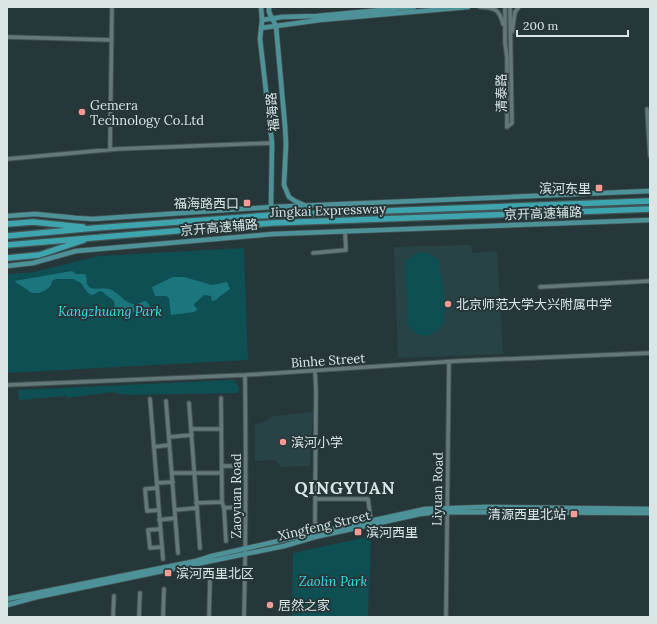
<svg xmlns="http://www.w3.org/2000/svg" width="657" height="624" font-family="Lora,'Noto Sans SC',serif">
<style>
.built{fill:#284345}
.green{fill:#0e4f54}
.water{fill:#1b757d}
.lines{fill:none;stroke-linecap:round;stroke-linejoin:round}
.minor-casing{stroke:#435253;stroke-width:5.5}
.major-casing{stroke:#435253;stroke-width:6}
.highway-casing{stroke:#435253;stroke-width:8}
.minor{stroke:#647779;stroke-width:3.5}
.major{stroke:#4d9298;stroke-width:4.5}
.highway{stroke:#3ea4ad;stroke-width:5.5}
.poi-dot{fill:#f59b96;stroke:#263739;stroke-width:1.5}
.labels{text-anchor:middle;stroke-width:4;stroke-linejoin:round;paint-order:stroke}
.street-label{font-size:13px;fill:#dae5e6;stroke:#263739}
.poi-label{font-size:13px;fill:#dae5e6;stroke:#263739;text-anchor:start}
.park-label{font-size:13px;font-style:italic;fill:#38dfed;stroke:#263739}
.district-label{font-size:17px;font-weight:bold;letter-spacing:1px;fill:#dae5e6;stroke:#263739}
</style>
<rect width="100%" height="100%" fill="#263739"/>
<path class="built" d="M 471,245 L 472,253 L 497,251 L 503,354 L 398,358 L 394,247 Z
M 313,412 L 310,466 L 281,467 L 275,460 L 255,461 L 255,424 L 262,423 L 273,416 Z"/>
<path class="green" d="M 244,248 L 248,360 L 7,373 L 7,274 L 34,272 L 99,256 Z
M 421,252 L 430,254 L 439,260 L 445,306 L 443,323 L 439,330 L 428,336 L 416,334 L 408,325 L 405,262 L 412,256 Z
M 231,380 L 234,380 L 239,388 L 238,393 L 126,395 L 126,394 L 119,394 L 112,392 L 67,398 L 66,396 L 19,400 L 18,390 Z
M 371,536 L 368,617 L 292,617 L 293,553 Z"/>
<path class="water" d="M 72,271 L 76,274 L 84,274 L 86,275 L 87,284 L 90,288 C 97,290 105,287 112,290 C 120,294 127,306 137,304 C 141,303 143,301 146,301 C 150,306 152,309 150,314 L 144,317 C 139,313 136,311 130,313 C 128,313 125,315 124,314 C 123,314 122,314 121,313 C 111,308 117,307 113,300 C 110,297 106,296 103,292 L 99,291 L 95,294 L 91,295 L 87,292 L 81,283 L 73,279 L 56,279 L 52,281 L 51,285 L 46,290 L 39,293 L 32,293 L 14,281 Z
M 173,277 L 184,277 L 212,285 L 227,282 L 230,289 L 219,297 L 216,300 L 212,301 L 211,296 L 204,295 L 194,304 L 195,307 L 198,309 L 194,312 L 171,315 L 169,298 L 166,296 L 155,296 L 152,287 Z"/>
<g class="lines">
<g class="minor-casing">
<path id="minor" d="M 480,7 C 494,8 499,8 503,24
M 505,7 L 505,43 L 507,57 L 507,127
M 512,32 L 515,12 L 519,7
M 7,37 L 112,40
M 647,109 L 650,156
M 507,127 L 512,123 L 510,7
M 110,150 L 112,7
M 7,159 L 117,149 L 272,143
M 313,253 L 346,250 L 345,231
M 540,287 L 650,281
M 315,371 L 316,391 L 315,521 L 317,533
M 7,385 L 245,375 L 458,361 L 650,353
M 221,398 L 222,502 L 224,508 L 226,541
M 150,399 L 163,559
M 166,401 L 178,553
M 189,403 L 200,548
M 191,429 L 221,429
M 169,437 L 192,435
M 154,447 L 169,445
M 222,466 L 240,466
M 172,473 L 221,473
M 157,483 L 173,482
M 157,488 L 145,489 L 147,511 L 159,510
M 316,499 L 368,499 L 371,521
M 196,503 L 222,502
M 224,508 L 238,507
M 175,510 L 197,508
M 159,520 L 175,518
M 160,529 L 148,530 L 150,548 L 161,547
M 114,596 L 113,617 L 114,617
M 139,617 L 140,593
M 163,617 L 164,589
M 209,617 L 210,580
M 244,617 C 246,536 246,456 245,375
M 446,617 L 449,362"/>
</g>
<g class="major-casing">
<path id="major" d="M 261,7 L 262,20 L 260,39 L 272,143 L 271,207
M 269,7 L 269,12 L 276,26 L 285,126 L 286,144 L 284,185 L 289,197 L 295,201 L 304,205
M 262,20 L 282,17 L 317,16 L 414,7
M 261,28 L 320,20 L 468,7
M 7,216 L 35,214 L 76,218 L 93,219 L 271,207 L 650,191
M 7,266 L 33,263 L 76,251 L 273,234 L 650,220
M 7,599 L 196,561 L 212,556 L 283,540 L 425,509 L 485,507 L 650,509
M 7,605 L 37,597 L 284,546 L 315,537 L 420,514 L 438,512 L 650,513"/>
</g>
<g class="highway-casing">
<path id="highway" d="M 7,224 L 33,222 L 83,227
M 7,236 L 95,228 L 272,215 L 650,201
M 7,245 L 272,223 L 650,209
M 7,258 L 39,255 L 84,240"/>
</g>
<use href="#minor" class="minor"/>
<use href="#major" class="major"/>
<use href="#highway" class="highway"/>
</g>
<g class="poi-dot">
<circle cx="82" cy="112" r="4"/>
<rect x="595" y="184" width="8" height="8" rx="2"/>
<rect x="243" y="199" width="8" height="8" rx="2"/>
<circle cx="448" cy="304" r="4"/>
<circle cx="283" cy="442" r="4"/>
<rect x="570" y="510" width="8" height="8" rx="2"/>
<rect x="354" y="528" width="8" height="8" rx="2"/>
<rect x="164" y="569" width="8" height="8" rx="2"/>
<circle cx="270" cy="605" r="4"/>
</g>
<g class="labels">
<g class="street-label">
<text transform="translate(501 93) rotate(-91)" y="5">清泰路</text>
<text transform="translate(272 112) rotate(-95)" y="5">福海路</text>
<text transform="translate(328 210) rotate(-2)" y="5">Jingkai Expressway</text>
<text transform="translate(543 213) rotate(-2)" y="5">京开高速辅路</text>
<text transform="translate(219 227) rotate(-5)" y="5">京开高速辅路</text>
<text transform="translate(328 360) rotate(-4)" y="5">Binhe Street</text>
<text transform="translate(437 489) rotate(-89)" y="5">Liyuan Road</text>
<text transform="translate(236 496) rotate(-90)" y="5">Zaoyuan Road</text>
<text transform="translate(324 525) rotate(-13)" y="5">Xingfeng Street</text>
</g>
<g class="poi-label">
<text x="90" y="110">Gemera<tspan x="90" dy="15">Technology Co.Ltd</tspan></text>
<text x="591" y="193" text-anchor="end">滨河东里</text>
<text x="239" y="208" text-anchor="end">福海路西口</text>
<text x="456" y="309">北京师范大学大兴附属中学</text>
<text x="291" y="447">滨河小学</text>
<text x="566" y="519" text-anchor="end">清源西里北站</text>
<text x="366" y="537">滨河西里</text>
<text x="176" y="578">滨河西里北区</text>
<text x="278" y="610">居然之家</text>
</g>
<g class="park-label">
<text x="110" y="316">Kangzhuang Park</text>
<text x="333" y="586">Zaolin Park</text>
</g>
<g class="district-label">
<text x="345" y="494">QINGYUAN</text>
</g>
</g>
<rect width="657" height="624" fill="none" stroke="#dae5e6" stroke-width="16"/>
<path d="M517 30v6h111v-6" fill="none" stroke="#dae5e6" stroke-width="2"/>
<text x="523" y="30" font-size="12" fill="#dae5e6" stroke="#263739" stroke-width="3" paint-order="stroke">200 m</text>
</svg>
